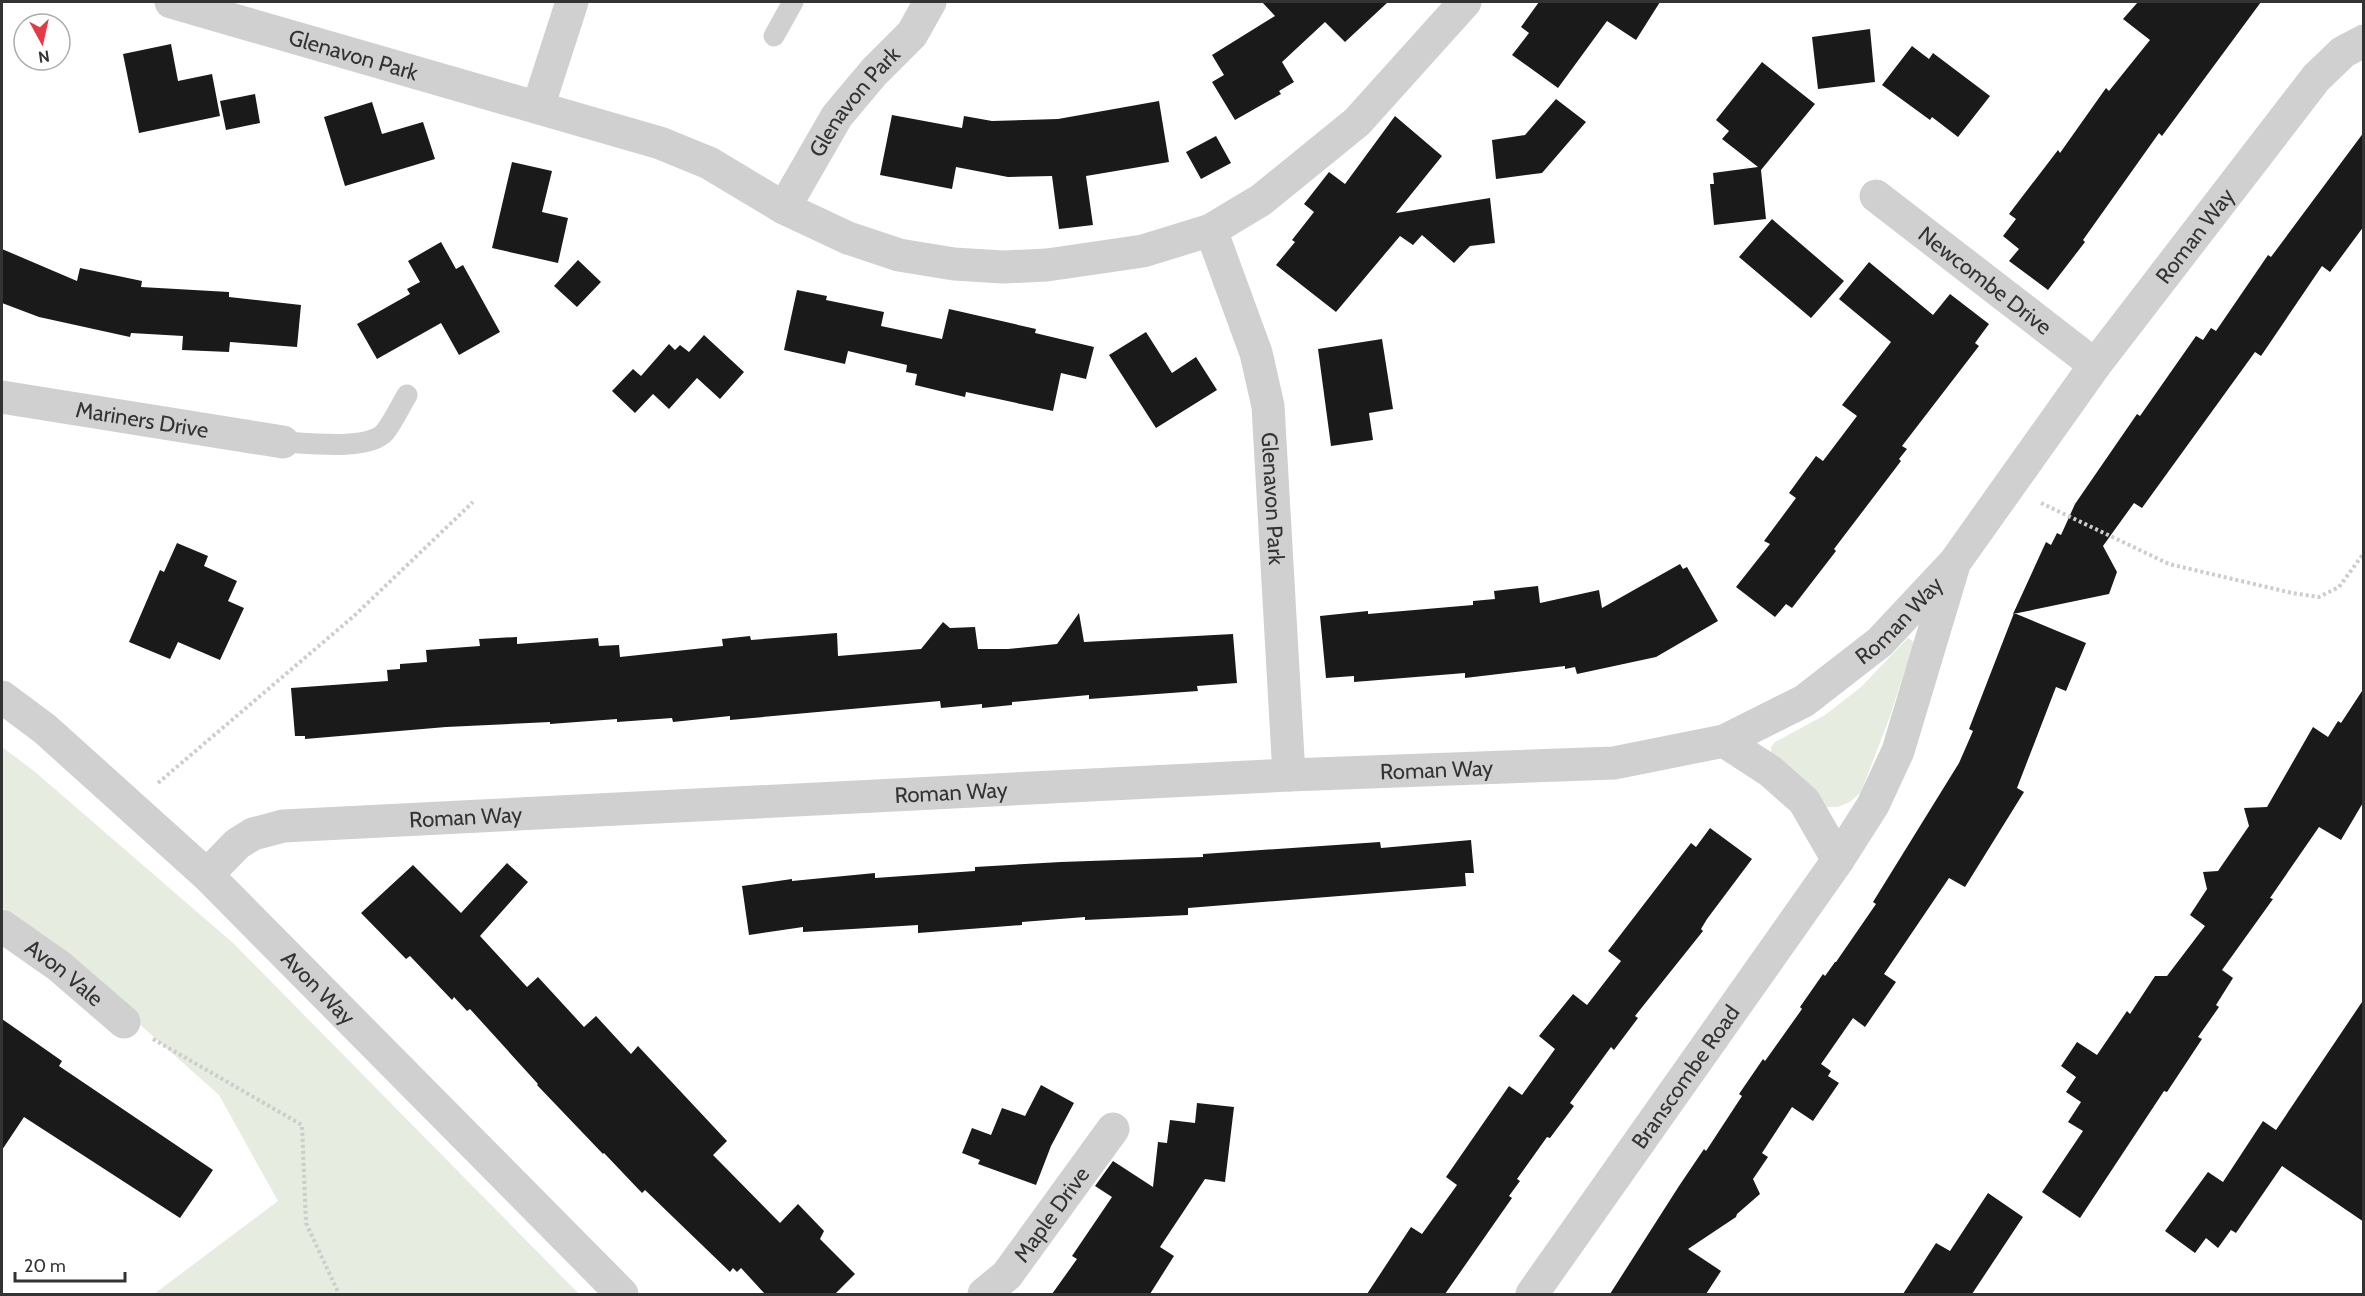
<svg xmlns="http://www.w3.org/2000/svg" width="2365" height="1296" font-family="Cabin,sans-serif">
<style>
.green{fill:#e6ecdf}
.building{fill:#1a1a1a}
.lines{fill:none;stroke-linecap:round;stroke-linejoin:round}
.path{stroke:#cdcdcd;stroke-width:4;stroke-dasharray:3 3;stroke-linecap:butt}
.lane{stroke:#d0d0d0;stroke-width:21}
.street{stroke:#d0d0d0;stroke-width:33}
.labels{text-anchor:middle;stroke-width:6;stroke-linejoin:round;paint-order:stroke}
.street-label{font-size:22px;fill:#333;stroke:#fff}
</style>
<rect width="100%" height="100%" fill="#fff"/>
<path class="green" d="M 1908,638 L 1913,641 L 1913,646 L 1889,719 L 1861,792 L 1850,802 L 1838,807 L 1827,807 L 1771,755 L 1771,747 L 1775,742 L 1825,715 L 1861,687 Z
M 2,747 L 34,771 L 233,943 L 579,1294 L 154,1294 L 278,1201 L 219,1095 L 46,941 L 2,907 Z"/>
<path class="building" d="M 1262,2 L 1388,2 L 1345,42 L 1325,22 L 1282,62 L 1294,82 L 1279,91 L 1281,94 L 1235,120 L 1212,82 L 1224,75 L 1212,55 L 1275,16 Z
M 1539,2 L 1660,2 L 1636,40 L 1607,21 L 1558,88 L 1512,55 L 1529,33 L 1521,27 Z
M 2138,2 L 2261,2 L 2162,136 L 2159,133 L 2083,240 L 2085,242 L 2048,290 L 2009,261 L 2019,249 L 2003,236 L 2016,219 L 2009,214 L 2058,150 L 2060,153 L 2106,88 L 2109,91 L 2150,40 L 2123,19 Z
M 1870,29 L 1875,82 L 1818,89 L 1812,37 Z
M 171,44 L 178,81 L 212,74 L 220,116 L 139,133 L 123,54 Z
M 1912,46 L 1929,59 L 1933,53 L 1990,96 L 1958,137 L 1932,117 L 1930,120 L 1882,85 Z
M 1762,62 L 1815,104 L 1761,170 L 1766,219 L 1714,225 L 1710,184 L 1714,184 L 1713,173 L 1758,167 L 1722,139 L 1729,131 L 1716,120 Z
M 255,94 L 260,123 L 226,130 L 220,101 Z
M 1556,99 L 1586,122 L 1542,173 L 1496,179 L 1492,140 L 1525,135 Z
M 1159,101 L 1169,162 L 1086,176 L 1093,225 L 1059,229 L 1052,176 L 1008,177 L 956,167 L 952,189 L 880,175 L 892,115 L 962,128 L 964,116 L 992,121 L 1058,119 Z
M 372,102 L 382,134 L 423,122 L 435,159 L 345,186 L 324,117 Z
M 1395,116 L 1442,156 L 1396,213 L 1490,198 L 1495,243 L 1470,246 L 1454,263 L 1422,235 L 1413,245 L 1400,236 L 1336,312 L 1276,265 L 1295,242 L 1292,240 L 1314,212 L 1304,204 L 1329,172 L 1345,184 Z
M 2364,132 L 2364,226 L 2330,272 L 2322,266 L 2261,356 L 2255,352 L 2142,508 L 2134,503 L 2103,546 L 2117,572 L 2109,594 L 2013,614 L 2046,542 L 2051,545 L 2057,533 L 2061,535 L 2075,504 L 2137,414 L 2140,416 L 2196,336 L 2203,340 L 2211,328 L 2216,331 L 2268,255 L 2271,257 Z
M 1216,136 L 1231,163 L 1201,179 L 1186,152 Z
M 512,162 L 552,171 L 542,212 L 568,218 L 558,263 L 492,248 Z
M 1772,219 L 1844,281 L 1811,318 L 1739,257 Z
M 441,242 L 456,269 L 463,265 L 500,332 L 459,355 L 441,323 L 377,359 L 357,324 L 410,294 L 407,289 L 420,282 L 408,261 Z
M 2,249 L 77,281 L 80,268 L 142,281 L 141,287 L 229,292 L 229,297 L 301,305 L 297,347 L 230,342 L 229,352 L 182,350 L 183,336 L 131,333 L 130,337 L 39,317 L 2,303 Z
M 578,260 L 601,282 L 577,307 L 554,286 Z
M 1869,262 L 1933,315 L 1950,294 L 1989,324 L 1975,343 L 1979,346 L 1902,446 L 1907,449 L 1899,459 L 1901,461 L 1834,549 L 1836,551 L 1792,608 L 1786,604 L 1775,617 L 1736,587 L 1770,544 L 1764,541 L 1796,498 L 1789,493 L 1816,456 L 1823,461 L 1857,416 L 1842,405 L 1891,342 L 1839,299 Z
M 797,290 L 827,296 L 826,300 L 884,312 L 881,326 L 942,339 L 949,309 L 1036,329 L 1035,333 L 1094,347 L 1086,379 L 1061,373 L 1053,411 L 966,392 L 965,397 L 915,385 L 917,374 L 906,372 L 907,365 L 848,351 L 845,364 L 784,350 Z
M 1146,332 L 1172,373 L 1196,357 L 1217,390 L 1156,428 L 1109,355 Z
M 704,335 L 744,372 L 720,399 L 697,378 L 669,409 L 653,394 L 635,413 L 612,391 L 633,369 L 641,376 L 669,344 L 675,350 L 680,345 L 689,352 Z
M 1382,339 L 1393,409 L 1369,413 L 1373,440 L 1331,446 L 1318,349 Z
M 177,543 L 208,556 L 204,566 L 237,581 L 228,601 L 244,608 L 220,660 L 178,642 L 170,659 L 129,642 L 160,570 L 164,572 Z
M 1680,564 L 1683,569 L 1687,567 L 1718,621 L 1656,657 L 1577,674 L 1575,667 L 1565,669 L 1565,666 L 1465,678 L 1465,673 L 1354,682 L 1354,676 L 1326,678 L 1320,616 L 1368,611 L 1368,614 L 1473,605 L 1473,601 L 1495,599 L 1494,591 L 1538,586 L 1540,603 L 1599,590 L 1602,608 Z
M 1079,613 L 1084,642 L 1233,634 L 1237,683 L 1197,686 L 1198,691 L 1089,699 L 1089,695 L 1012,702 L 1012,705 L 982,708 L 982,704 L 941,708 L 940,701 L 730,720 L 730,716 L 673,722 L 672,718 L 617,722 L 617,719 L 550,724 L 550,722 L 446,727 L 305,739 L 305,736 L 295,736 L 291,688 L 388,681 L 387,670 L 400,669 L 400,664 L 427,662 L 426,650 L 480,646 L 479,639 L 517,637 L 517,644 L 598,638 L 599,646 L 619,645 L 620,657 L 723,646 L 722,639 L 750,636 L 751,640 L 837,633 L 838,656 L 921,649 L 943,622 L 950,628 L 975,627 L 978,649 L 1008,649 L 1057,644 Z
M 2014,613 L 2086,643 L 2066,691 L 2056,687 L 2017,788 L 2024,792 L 1965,887 L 1949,878 L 1884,974 L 1896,982 L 1865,1027 L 1853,1018 L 1821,1064 L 1831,1071 L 1828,1076 L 1839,1083 L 1813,1121 L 1792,1107 L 1762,1153 L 1768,1157 L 1753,1179 L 1760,1194 L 1737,1214 L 1736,1217 L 1688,1249 L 1721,1271 L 1706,1294 L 1610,1294 L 1679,1186 L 1704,1149 L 1706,1151 L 1742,1096 L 1739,1094 L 1750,1078 L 1763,1059 L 1765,1061 L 1802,1009 L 1800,1007 L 1823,974 L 1825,976 L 1835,962 L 1836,962 L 1876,904 L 1873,902 L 1959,763 L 1973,731 L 1969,729 Z
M 2364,688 L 2364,801 L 2341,840 L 2319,827 L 2270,898 L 2273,899 L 2222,970 L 2233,978 L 2216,1005 L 2219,1007 L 2198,1037 L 2202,1039 L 2167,1092 L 2164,1091 L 2080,1218 L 2042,1192 L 2083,1131 L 2068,1122 L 2081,1102 L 2066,1092 L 2076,1077 L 2061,1066 L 2077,1042 L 2097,1055 L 2127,1011 L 2130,1014 L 2155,976 L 2167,976 L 2205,926 L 2190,915 L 2207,889 L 2203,872 L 2218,871 L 2249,826 L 2244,808 L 2267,807 L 2313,727 L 2328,737 L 2338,721 L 2341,723 Z
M 1710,828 L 1752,859 L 1707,919 L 1701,929 L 1703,931 L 1635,1016 L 1638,1018 L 1614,1050 L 1611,1047 L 1570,1103 L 1574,1106 L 1550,1138 L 1547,1137 L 1517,1179 L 1520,1181 L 1509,1196 L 1512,1198 L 1445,1294 L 1367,1294 L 1411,1227 L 1422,1234 L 1457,1185 L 1446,1177 L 1509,1086 L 1522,1095 L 1555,1049 L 1539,1036 L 1573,994 L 1587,1005 L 1621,961 L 1608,951 L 1691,843 L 1696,847 Z
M 1471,840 L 1474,873 L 1465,873 L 1466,886 L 1188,908 L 1188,915 L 1085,920 L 1085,917 L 1022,922 L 1022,925 L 918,933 L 918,925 L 803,932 L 803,927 L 749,935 L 742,886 L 792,879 L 792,881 L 875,873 L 875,878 L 975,871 L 975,867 L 1061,862 L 1203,857 L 1203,854 L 1380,842 L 1381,848 Z
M 507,863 L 528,882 L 480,936 L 527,987 L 538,977 L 584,1027 L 596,1016 L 631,1054 L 638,1046 L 727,1141 L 713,1155 L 780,1223 L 798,1204 L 824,1231 L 820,1239 L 855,1274 L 835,1294 L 765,1294 L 741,1268 L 737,1272 L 733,1268 L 730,1272 L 645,1190 L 642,1193 L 604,1153 L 603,1154 L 537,1085 L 538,1084 L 470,1009 L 467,1011 L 454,997 L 452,1000 L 410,956 L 406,959 L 361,913 L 413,865 L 461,913 Z
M 2364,999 L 2364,1222 L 2282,1166 L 2236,1233 L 2231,1230 L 2218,1248 L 2206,1238 L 2195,1253 L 2165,1231 L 2208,1172 L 2223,1182 L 2263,1121 L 2276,1130 Z
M 2,1019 L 62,1061 L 59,1066 L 213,1170 L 180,1218 L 24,1117 L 2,1150 Z
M 1041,1085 L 1074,1103 L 1051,1146 L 1036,1185 L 978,1164 L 980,1160 L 962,1153 L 972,1128 L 991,1135 L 1002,1108 L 1025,1116 Z
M 1197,1103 L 1234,1107 L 1225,1182 L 1205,1179 L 1160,1247 L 1174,1256 L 1150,1294 L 1052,1294 L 1077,1259 L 1072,1256 L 1112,1197 L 1095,1186 L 1113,1161 L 1153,1187 L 1158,1142 L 1167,1143 L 1170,1120 L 1195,1123 Z
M 1988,1193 L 2023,1217 L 1972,1294 L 1903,1294 L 1936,1243 L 1950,1251 Z"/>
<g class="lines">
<path class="path" d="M 2041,503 L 2169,564 L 2292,593 L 2319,597 L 2339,587 L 2364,553
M 158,783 L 354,616 L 473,502
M 153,1039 L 302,1125 L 306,1223 L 339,1294"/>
<path class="lane" d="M 774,36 L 793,2
M 283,442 C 306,443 369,451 385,432 C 393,422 400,407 407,395"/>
<g class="street">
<path id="s1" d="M 171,2 L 660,143 L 709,163 L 784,208 L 848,238 L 899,255 L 954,264 L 1003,267 L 1047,265 L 1143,251 L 1211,230 L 1261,200 L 1357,122 L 1465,2"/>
<path d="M 538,107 L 572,2"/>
<path id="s2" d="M 1876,196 L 2095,365"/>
<path id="s3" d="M 784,208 L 837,116 L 874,72 L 912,34 L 930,2"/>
<path id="s4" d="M 1211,230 L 1256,353 L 1268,406 L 1289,775"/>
<path id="s5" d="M 2,397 L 283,442"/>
<path id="s6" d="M 2,697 L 45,729 L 207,875 L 622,1294"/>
<path d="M 1724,741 L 1770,771 L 1804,801 L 1838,860"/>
<path id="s7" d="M 207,875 L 237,844 L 253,834 L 283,826 L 1289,775 L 1614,763 L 1724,741 L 1804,701 L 1880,642 L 1955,562 L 2095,365 L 2316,78 L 2343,52 L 2364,41"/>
<path id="s8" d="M 2,926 L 59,966 L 124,1022"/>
<path id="s9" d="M 984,1294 L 1007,1275 L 1113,1129"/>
<path id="s10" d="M 1532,1294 L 1838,860 L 1873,805 L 1898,751 L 1953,568"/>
</g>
</g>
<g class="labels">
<g class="street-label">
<text dy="8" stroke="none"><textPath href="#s1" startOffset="190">Glenavon Park</textPath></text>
<text dy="8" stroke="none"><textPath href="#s3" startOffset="128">Glenavon Park</textPath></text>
<text dy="8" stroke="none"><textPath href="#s7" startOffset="2238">Roman Way</textPath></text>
<text dy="8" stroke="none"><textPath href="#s2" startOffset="138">Newcombe Drive</textPath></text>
<text dy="8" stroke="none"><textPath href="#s5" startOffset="142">Mariners Drive</textPath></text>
<text dy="8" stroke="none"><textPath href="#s4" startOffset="278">Glenavon Park</textPath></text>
<text dy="8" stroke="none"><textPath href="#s7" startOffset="1752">Roman Way</textPath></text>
<text dy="8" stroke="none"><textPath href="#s7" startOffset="1248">Roman Way</textPath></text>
<text dy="8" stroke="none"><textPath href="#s7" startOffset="762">Roman Way</textPath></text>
<text dy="8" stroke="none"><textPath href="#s7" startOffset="276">Roman Way</textPath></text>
<text dy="8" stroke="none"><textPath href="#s8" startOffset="78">Avon Vale</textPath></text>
<text dy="8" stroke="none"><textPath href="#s6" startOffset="430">Avon Way</textPath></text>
<text dy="8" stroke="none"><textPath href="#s10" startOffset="266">Branscombe Road</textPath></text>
<text dy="8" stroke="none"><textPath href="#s9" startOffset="105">Maple Drive</textPath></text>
</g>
</g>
<rect width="2365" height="1296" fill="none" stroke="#333333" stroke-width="6"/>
<g transform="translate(42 42) rotate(172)"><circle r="28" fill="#ffffff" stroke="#adadad" stroke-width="1.5"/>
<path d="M0-4.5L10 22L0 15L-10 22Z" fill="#e63946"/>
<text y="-9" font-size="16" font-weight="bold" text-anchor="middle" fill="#333333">N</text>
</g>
<path d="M15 1272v9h110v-9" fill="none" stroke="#333333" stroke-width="3"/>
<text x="24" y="1272" font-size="18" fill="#333333" stroke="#ffffff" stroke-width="4.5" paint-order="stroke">20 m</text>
</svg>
